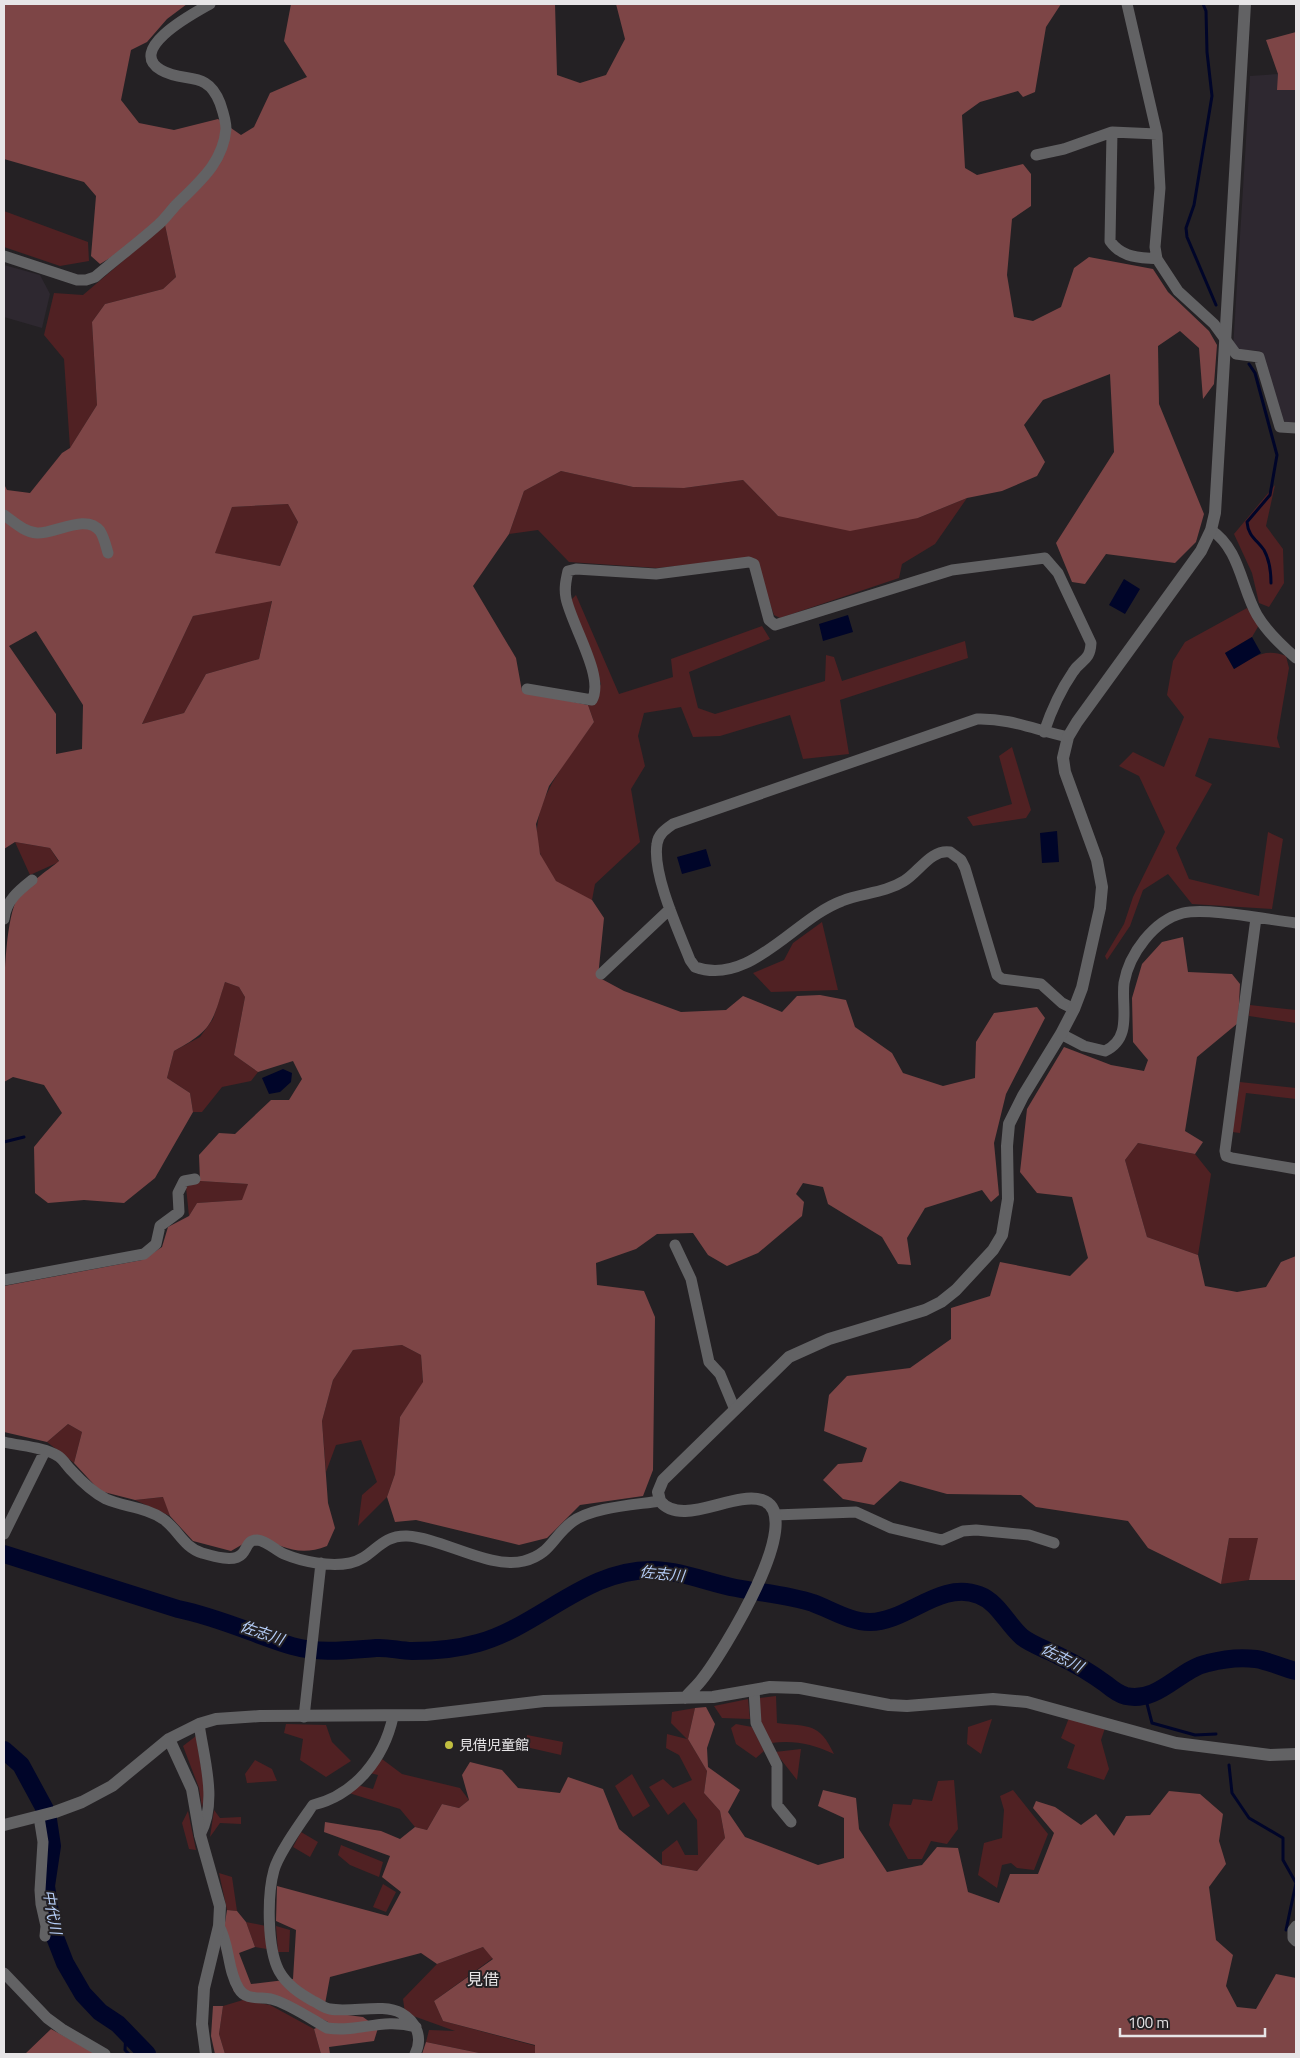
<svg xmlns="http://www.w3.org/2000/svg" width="1300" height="2058" font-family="'Titillium Web','Noto Sans JP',sans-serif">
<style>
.built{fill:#2e2830}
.green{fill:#502123}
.forest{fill:#7d4546;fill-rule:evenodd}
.water{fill:#000529}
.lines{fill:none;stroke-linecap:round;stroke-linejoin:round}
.stream{stroke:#000529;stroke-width:3}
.river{stroke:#000529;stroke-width:18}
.minor{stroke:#626264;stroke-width:11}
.tertiary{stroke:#626264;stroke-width:12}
.poi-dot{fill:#c1be40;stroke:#242124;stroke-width:2}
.labels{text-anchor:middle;stroke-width:4;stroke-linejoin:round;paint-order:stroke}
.poi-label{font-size:14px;fill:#e7e5e7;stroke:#242124;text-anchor:start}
.water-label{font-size:15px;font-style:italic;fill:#b5cdf7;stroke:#242124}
.quarter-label{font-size:16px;fill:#e7e5e7;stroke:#242124}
</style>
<rect width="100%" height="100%" fill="#242124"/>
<path class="built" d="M 1278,74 L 1296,90 L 1296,422 L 1289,423 L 1280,419 L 1261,351 L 1233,349 L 1250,76 Z
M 4,265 L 40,275 L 50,294 L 42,328 L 4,317 Z"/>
<path class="green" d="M 4,211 L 88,242 L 89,261 L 60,266 L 4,247 Z
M 165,225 L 176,277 L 163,289 L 105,304 L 92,322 L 97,405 L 70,448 L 64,359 L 44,335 L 54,293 L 83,295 Z
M 561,471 L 633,487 L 684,488 L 743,480 L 778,516 L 918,518 L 967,498 L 935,544 L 902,564 L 899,578 L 780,618 L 774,615 L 754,558 L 657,568 L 569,562 L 538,530 L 509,534 L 524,491 Z
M 1275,485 L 1266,526 L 1283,549 L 1284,583 L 1269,607 L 1259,603 L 1252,573 L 1234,534 Z
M 288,504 L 298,522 L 280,566 L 214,553 L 232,507 Z
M 576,595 L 619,694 L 673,677 L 671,659 L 762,626 L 770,639 L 689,672 L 698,708 L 715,714 L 825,681 L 826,655 L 834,657 L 842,681 L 965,641 L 968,658 L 840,700 L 849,754 L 803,759 L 790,715 L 720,736 L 693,737 L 681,707 L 644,713 L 638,736 L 645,766 L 631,789 L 640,842 L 595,884 L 592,900 C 581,895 562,889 555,880 C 509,824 562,768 594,722 L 588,705 L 601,684 L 570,601 Z
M 272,600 L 259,659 L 206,674 L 184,713 L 142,724 L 193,616 Z
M 1247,608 L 1259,625 L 1252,637 L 1225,653 L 1234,669 C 1252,658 1264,647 1286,656 L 1289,668 L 1277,738 L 1280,748 L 1209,738 L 1195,776 L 1212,784 L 1176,848 L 1189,879 L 1259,896 L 1268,832 L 1283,839 L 1272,909 L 1192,904 L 1168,874 L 1143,890 L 1130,926 L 1107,960 L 1105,956 L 1124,924 L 1133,897 L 1165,832 L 1139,776 L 1119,766 L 1133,752 L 1164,767 L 1184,717 L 1167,695 L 1173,661 L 1185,642 Z
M 1012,747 L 1031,810 L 1026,818 L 973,826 L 967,817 L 1012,804 L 999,756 Z
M 15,842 L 50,848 L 59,862 L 30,875 Z
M 822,922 L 838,990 L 771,992 L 753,973 L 784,960 L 793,943 Z
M 225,982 L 239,987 L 245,997 L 234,1055 L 258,1072 L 251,1081 L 222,1087 L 202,1112 L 193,1112 L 190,1093 L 167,1078 L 174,1051 L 200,1037 L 213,1019 Z
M 1250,1005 L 1296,1010 L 1296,1023 L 1249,1016 Z
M 1240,1082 L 1296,1088 L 1296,1099 L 1246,1093 L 1240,1133 L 1232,1132 Z
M 1138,1143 L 1195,1154 L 1211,1174 L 1198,1255 L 1147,1237 L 1125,1160 Z
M 200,1181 L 248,1184 L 243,1200 L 197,1203 L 189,1216 L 186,1187 Z
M 402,1345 L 421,1355 L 423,1383 L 400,1417 L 395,1474 L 387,1497 L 358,1526 L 362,1495 L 377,1482 L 361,1440 L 336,1445 L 326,1472 L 322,1421 L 333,1380 L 353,1350 Z
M 68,1424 L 82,1432 L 74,1463 L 47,1442 Z
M 164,1497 L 170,1516 L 135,1500 Z
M 1229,1538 L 1259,1538 L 1249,1580 L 1221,1584 Z
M 776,1696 L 777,1723 C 809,1727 819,1722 834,1754 C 812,1744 795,1740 771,1743 L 760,1726 L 759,1698 Z
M 748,1699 L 750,1719 L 722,1718 L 714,1706 Z
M 695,1708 L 688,1739 L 707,1771 L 704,1793 L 720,1811 L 725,1838 L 697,1871 L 662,1865 L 662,1852 L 677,1840 L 685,1855 L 698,1855 L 697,1820 L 684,1802 L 668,1815 L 649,1787 L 663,1779 L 673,1788 L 692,1780 L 679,1755 L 666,1748 L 667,1734 L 687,1739 L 671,1723 L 672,1712 Z
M 1069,1718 L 1105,1728 L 1101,1740 L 1109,1769 L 1104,1780 L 1067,1768 L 1075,1745 L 1061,1738 Z
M 992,1719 L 981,1754 L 967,1744 L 968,1727 Z
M 286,1724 L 326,1725 L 332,1742 L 351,1761 L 326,1777 L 300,1760 L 303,1739 L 284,1733 Z
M 736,1724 L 752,1727 L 764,1751 L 756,1758 L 736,1744 L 731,1728 Z
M 527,1735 L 563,1742 L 561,1755 L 526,1747 Z
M 196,1736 L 205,1790 L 202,1808 L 199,1788 L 183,1746 Z
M 801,1749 L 797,1780 L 775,1752 Z
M 382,1759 L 402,1774 L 460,1788 L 469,1800 L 459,1808 L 442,1804 L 427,1830 L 415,1827 L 400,1809 L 349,1793 L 357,1785 L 373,1789 L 378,1775 L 370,1773 Z
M 255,1760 L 272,1769 L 277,1781 L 247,1783 L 245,1774 Z
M 632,1774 L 650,1806 L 633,1817 L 615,1786 Z
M 954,1780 L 958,1829 L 947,1844 L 931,1841 L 922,1859 L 908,1859 L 889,1825 L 893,1804 L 911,1805 L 913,1799 L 932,1801 L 938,1781 Z
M 1013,1790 L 1048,1834 L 1034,1870 L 1017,1868 L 1011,1863 L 1002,1865 L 997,1888 L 978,1875 L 984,1843 L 1002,1838 L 1004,1810 L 1000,1796 Z
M 214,1810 L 220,1818 L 241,1817 L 241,1824 L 220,1823 L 210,1837 Z
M 188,1811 L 196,1850 L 189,1849 L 182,1823 Z
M 301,1832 L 318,1842 L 310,1857 L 293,1847 Z
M 341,1845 L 383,1862 L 379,1877 L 350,1865 L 338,1855 Z
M 219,1873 L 232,1877 L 237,1911 L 227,1910 Z
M 383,1884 L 396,1892 L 386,1912 L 373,1907 Z
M 246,1922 L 266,1926 L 267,1949 L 255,1947 Z
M 276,1926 L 290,1930 L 289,1952 L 278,1952 Z
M 483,1947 L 493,1958 L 434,2001 L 443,2021 L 536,2046 L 535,2054 L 484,2054 L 426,2042 L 429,2030 L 455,2031 L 405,2013 L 403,1999 L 437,1964 Z
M 243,2000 L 270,2005 L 314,2029 L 321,2054 L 225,2054 L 219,2034 L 223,2006 Z"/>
<path class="forest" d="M 4,4 L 187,4 L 167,19 L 147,42 L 131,50 L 121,100 L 139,123 L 174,130 L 218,119 L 241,135 L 254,127 L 270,93 L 307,77 L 284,41 L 291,4 L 555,4 L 557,75 L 580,83 L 606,75 L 625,39 L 616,4 L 1061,4 L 1046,27 L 1035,92 L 1023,97 L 1018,91 L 980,102 L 962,115 L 965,168 L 977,175 L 1023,164 L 1031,174 L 1031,206 L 1012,219 L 1007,275 L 1014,317 L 1033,321 L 1061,307 L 1074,268 L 1089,257 L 1153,269 L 1168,292 L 1209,331 L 1217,345 L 1214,384 L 1203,399 L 1199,348 L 1180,331 L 1158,346 L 1159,404 L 1204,514 L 1196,542 L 1175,563 L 1106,554 L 1085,584 L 1072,582 L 1056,543 L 1114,452 L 1110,374 L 1043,400 L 1024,425 L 1045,462 L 1037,476 L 1002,491 L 967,498 L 918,518 L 850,531 L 778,516 L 743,480 L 684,488 L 633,487 L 561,471 L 524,491 L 509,534 L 473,586 L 516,658 L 522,691 L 588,705 L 594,722 L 549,786 L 536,824 L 540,854 L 556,881 L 592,900 L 604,918 L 598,977 L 624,991 L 681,1012 L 726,1010 L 743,996 L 782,1012 L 797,996 L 820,995 L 846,1000 L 855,1027 L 892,1053 L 903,1073 L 943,1086 L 975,1078 L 976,1042 L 994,1013 L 1037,1007 L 1045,1018 L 1006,1094 L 994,1143 L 999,1195 L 991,1202 L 982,1190 L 925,1208 L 907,1238 L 911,1265 L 898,1264 L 882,1237 L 828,1204 L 823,1187 L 803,1183 L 796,1194 L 804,1202 L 802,1216 L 758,1253 L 727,1266 L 708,1255 L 693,1233 L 657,1234 L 636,1249 L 596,1263 L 597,1285 L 644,1291 L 655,1317 L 653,1470 L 643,1496 L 580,1505 L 547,1538 L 519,1545 L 416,1520 L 395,1522 L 387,1497 L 395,1474 L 400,1417 L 423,1382 L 421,1355 L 402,1345 L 353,1350 L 333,1380 L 322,1421 L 328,1503 L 335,1528 L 327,1546 C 299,1557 283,1547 257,1536 L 231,1551 L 193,1541 L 170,1516 L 163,1497 L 135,1500 L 100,1491 L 74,1463 L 82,1432 L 68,1424 L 47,1442 L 4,1432 L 4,1286 L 142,1260 L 162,1247 L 168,1227 L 189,1216 L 197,1203 L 242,1200 L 248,1184 L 200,1181 L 199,1155 L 219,1133 L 235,1134 L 271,1100 L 289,1100 L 302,1079 L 293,1061 L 258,1072 L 234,1055 L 245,997 L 239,987 L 225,982 C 212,1023 213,1030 174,1051 L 167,1078 L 190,1093 L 193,1112 L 155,1178 L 124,1203 L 84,1200 L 48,1203 L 35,1193 L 34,1147 L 62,1113 L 44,1085 L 13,1077 L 4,1082 C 4,1040 0,928 18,897 C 26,885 47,871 59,861 L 50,848 L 15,842 L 4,849 L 4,484 L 7,490 L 30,493 L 62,453 L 70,448 L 97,405 L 92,322 L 105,304 L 163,289 L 176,277 L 165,225 L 100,264 L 91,256 L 96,196 L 84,182 L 4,159 ZM 288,504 L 298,522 L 280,566 L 215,553 L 232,507 ZM 272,601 L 259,659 L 206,674 L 184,713 L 142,724 L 193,616 ZM 36,631 L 83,705 L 82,749 L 56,754 L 56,714 L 9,646 Z
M 1296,32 L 1296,90 L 1277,90 L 1278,74 L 1266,40 Z
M 1183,937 L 1188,972 L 1232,974 L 1240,984 L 1238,1023 L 1197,1057 L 1185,1131 L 1203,1142 L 1195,1154 L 1138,1143 L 1125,1160 L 1147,1237 L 1198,1255 L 1205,1286 L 1237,1292 L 1266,1287 L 1281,1262 L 1296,1256 L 1296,1580 L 1249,1580 L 1258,1538 L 1229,1538 L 1221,1584 L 1148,1548 L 1128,1521 L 1036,1507 L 1021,1495 L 947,1494 L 900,1481 L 874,1505 L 843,1499 L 823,1480 L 838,1464 L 862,1462 L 867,1448 L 824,1431 L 829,1395 L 847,1376 L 910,1368 L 951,1339 L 951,1308 L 990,1296 L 1000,1262 L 1070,1276 L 1088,1258 L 1072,1197 L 1037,1193 L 1020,1172 L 1027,1109 L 1064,1047 L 1111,1065 L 1144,1071 L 1148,1060 L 1133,1042 L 1132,998 L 1142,964 L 1162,942 Z
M 706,1707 L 715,1724 L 707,1748 L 708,1767 L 740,1790 L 728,1812 L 745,1837 L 818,1865 L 844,1858 L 844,1818 L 818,1806 L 823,1790 L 856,1798 L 859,1829 L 887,1872 L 922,1865 L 937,1847 L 958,1848 L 968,1892 L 999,1903 L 1010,1874 L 1038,1874 L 1054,1833 L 1033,1808 L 1036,1801 L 1055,1807 L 1081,1825 L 1096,1814 L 1114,1836 L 1126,1816 L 1150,1815 L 1169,1791 L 1200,1794 L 1223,1814 L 1219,1841 L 1226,1864 L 1209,1887 L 1216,1940 L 1233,1955 L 1226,1986 L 1237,2007 L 1256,2009 L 1276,1974 L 1296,1978 L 1296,2054 L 535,2054 L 535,2045 L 443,2021 L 434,2001 L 493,1959 L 483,1947 L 437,1964 L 421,1953 L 330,1977 L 325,2004 L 332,2013 L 363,2017 L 378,2028 L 374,2041 L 329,2047 L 330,2054 L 321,2054 L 314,2029 L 328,2022 L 277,1998 L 234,1992 L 221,1947 L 227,1910 L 237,1911 L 246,1922 L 255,1947 L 239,1953 L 251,1984 L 293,1979 L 296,1930 L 276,1921 L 277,1886 L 388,1916 L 401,1892 L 382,1877 L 390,1856 L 324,1832 L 325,1822 L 381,1831 L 400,1839 L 415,1827 L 427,1830 L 442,1804 L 459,1808 L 469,1800 L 462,1775 L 470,1762 L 502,1770 L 518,1788 L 560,1793 L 568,1777 L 603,1789 L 619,1829 L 662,1865 L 697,1871 L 725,1838 L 720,1811 L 704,1793 L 707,1771 L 688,1739 L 695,1708 Z
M 213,2006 L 223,2006 L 219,2034 L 225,2054 L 215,2054 L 211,2036 Z
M 51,2029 L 97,2054 L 25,2054 Z
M 426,2042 L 484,2054 L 422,2054 Z"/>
<path class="water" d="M 1124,579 L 1140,589 L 1125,614 L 1109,605 Z
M 848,615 L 853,632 L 823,641 L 819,624 Z
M 1252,637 L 1261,653 L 1234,669 L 1225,653 Z
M 1057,831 L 1059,862 L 1042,863 L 1040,833 Z
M 706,849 L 711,866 L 682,874 L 677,857 Z
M 283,1069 L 292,1073 L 291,1082 L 280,1092 L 269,1094 L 262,1078 Z"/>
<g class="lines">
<path class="stream" d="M 1203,4 L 1206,11 L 1207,52 L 1212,96 L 1194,205 L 1186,228 L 1187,237 L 1216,305
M 1249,364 L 1255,373 L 1277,455 L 1270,495 L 1247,522 C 1248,536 1257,540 1264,550 C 1269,559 1271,573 1271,583
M 4,1142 L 24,1137
M 1145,1696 L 1152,1723 L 1195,1735 L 1216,1734
M 1229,1765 L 1232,1793 L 1249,1818 L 1283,1838 L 1283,1860 L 1296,1883 L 1286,1930
M 126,2032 L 125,2050 L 129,2054"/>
<path class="river" d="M 4,1554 L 178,1609 C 218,1617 253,1634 292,1646 C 320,1654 348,1650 376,1648 C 388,1647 400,1651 412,1651 C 433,1651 457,1649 478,1643 C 540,1626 587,1568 654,1570 C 683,1571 709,1583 736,1588 C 762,1593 788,1595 813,1603 C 832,1610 850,1622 870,1622 C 907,1622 940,1580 979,1595 C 998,1602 1007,1624 1022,1637 C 1032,1645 1048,1650 1059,1656 C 1076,1664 1091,1673 1106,1684 C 1112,1689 1118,1694 1126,1696 C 1159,1703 1179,1669 1208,1663 C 1223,1659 1241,1657 1256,1659 C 1269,1661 1283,1668 1296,1671
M 4,1750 L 21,1765 L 47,1813 L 52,1846 L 46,1886 L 53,1932 L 65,1963 L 83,1994 L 100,2012 L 118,2024 L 147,2054"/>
<path class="minor" d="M 1127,4 L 1157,134 L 1160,188 L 1155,247 L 1157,259 L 1178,291 L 1214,324 L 1236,354 L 1259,357 L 1280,427 L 1296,428
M 1112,132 L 1110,241 C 1122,258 1138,257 1157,259
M 1036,155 L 1064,149 L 1112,132 L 1157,134
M 4,256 L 77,280 L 86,280 L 95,277 C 116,259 139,242 159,224 C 166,218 171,210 177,204 C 199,182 223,163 226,129 C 226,120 223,112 220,103 C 207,69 185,84 161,70 C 125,49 196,12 210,4
M 4,515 C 14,522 24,532 37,533 C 55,534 86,513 100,531 C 104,537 106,546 108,553
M 1211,530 C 1240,549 1241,587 1257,615 C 1267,632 1281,645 1296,658
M 527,689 L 592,700 C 605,677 571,624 566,598 C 564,588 566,580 568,571 L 576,569 L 656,574 L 749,562 L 754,564 L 769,620 L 775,625 L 952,570 L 1045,558 L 1058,573 L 1091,643 C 1090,662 1081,659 1073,672 C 1060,691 1051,711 1044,732
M 1068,737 C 1035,730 1010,718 977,719 L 673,824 C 666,829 658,834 657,844 C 652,874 679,932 690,960 L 695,967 C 750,987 795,918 842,901 C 862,893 885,893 904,881 C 919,872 931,849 950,852 L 961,860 L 965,868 L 997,975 L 1002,979 L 1041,984 L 1062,1003 L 1074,1009
M 1256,918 L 1225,1151 L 1226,1156 L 1232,1158 L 1296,1169
M 4,919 C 6,901 18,891 32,880
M 601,974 L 670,909
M 1061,1034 L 1084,1046 L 1105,1051 C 1133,1038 1121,1007 1124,983 C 1129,954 1154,920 1183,913 C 1207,907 1269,920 1296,923
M 675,1245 L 691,1279 L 709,1362 L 720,1374 L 735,1410
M 4,1280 L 144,1254 L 156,1244 L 160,1226 L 179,1212 L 178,1193 L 184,1181 L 195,1179
M 4,1442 C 20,1446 44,1447 58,1456 C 63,1459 67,1466 71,1470 C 81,1481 92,1492 106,1499 C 124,1507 146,1507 163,1519 C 178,1529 183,1547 202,1553 C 212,1556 234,1563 242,1554 C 247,1549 247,1540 257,1540 C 267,1541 275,1550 284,1554 C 303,1562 330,1567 350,1563 C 374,1558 379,1535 407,1536 C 442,1538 491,1570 524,1561 C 551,1554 552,1537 572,1522 C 592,1507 635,1505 660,1501
M 775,1515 L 856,1512 L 891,1528 L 942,1540 L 963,1531 L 976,1530 L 1029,1535 L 1054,1543
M 4,1534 L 45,1451
M 754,1690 L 756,1723 L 777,1765 L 777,1805 L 791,1822
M 304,1717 L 321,1563
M 393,1717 C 384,1758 355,1795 313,1805 C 302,1821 279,1852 274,1870 C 267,1895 267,1948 279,1971 C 287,1985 299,1993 313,2001 C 318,2003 324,2008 330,2009 C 351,2013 384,2003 401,2013 C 417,2022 423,2038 415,2054
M 199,1724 C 204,1759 218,1802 200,1835
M 39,1817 L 43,1842 L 40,1890 L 41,1904 L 46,1926 L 45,1936
M 219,1926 C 230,1945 227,1970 239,1989 C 245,2000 260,1997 271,1999 C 288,2003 311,2019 327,2028 C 358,2033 382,2017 416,2027
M 1296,1926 L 1293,1930 L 1293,1938 L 1296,1941
M 4,1973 L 47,2018 L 62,2029 L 105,2054"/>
<path class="tertiary" d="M 685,1698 C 691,1691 698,1685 703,1678 C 721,1655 809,1515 762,1500 C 733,1491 682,1528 660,1501 L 658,1492 L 663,1480 L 789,1357 L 829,1339 L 925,1310 L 941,1302 L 956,1290 L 993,1250 L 1002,1235 L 1008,1199 L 1007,1146 L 1009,1124 L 1023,1096 L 1061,1034 L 1074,1009 L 1082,988 L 1100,908 L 1102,887 L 1097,860 L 1065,772 L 1063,758 L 1068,737 L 1077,722 L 1201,551 L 1211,530 L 1215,513 L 1245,4
M 169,1739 L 192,1789 L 200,1835 L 220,1906 L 219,1926 L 204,1988 L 202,2024 L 206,2054
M 4,1825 L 55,1812 L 82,1802 L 112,1786 L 169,1739 L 199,1724 L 216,1719 L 260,1716 L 426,1715 L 544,1701 L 713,1697 L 770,1687 L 800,1688 L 889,1705 L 907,1706 L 993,1699 L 1027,1702 L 1176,1743 L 1270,1755 L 1296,1754"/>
</g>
<circle class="poi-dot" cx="449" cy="1745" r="5"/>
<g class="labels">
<g class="poi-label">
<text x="459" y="1750">見借児童館</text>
</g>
<g class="water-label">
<text transform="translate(662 1574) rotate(6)" y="5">佐志川</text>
<text transform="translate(262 1633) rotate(19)" y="5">佐志川</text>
<text transform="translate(1062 1658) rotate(27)" y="5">佐志川</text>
<text transform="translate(52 1912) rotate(80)" y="5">中代川</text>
</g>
<g class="quarter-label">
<text x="483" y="1985">見借</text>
</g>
</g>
<rect width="1300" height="2058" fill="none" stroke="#e7e5e7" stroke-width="10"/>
<path d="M1120 2028v8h145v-8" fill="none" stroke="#e7e5e7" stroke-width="2.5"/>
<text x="1128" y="2028" font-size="15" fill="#e7e5e7" stroke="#242124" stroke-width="4" paint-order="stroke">100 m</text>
</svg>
